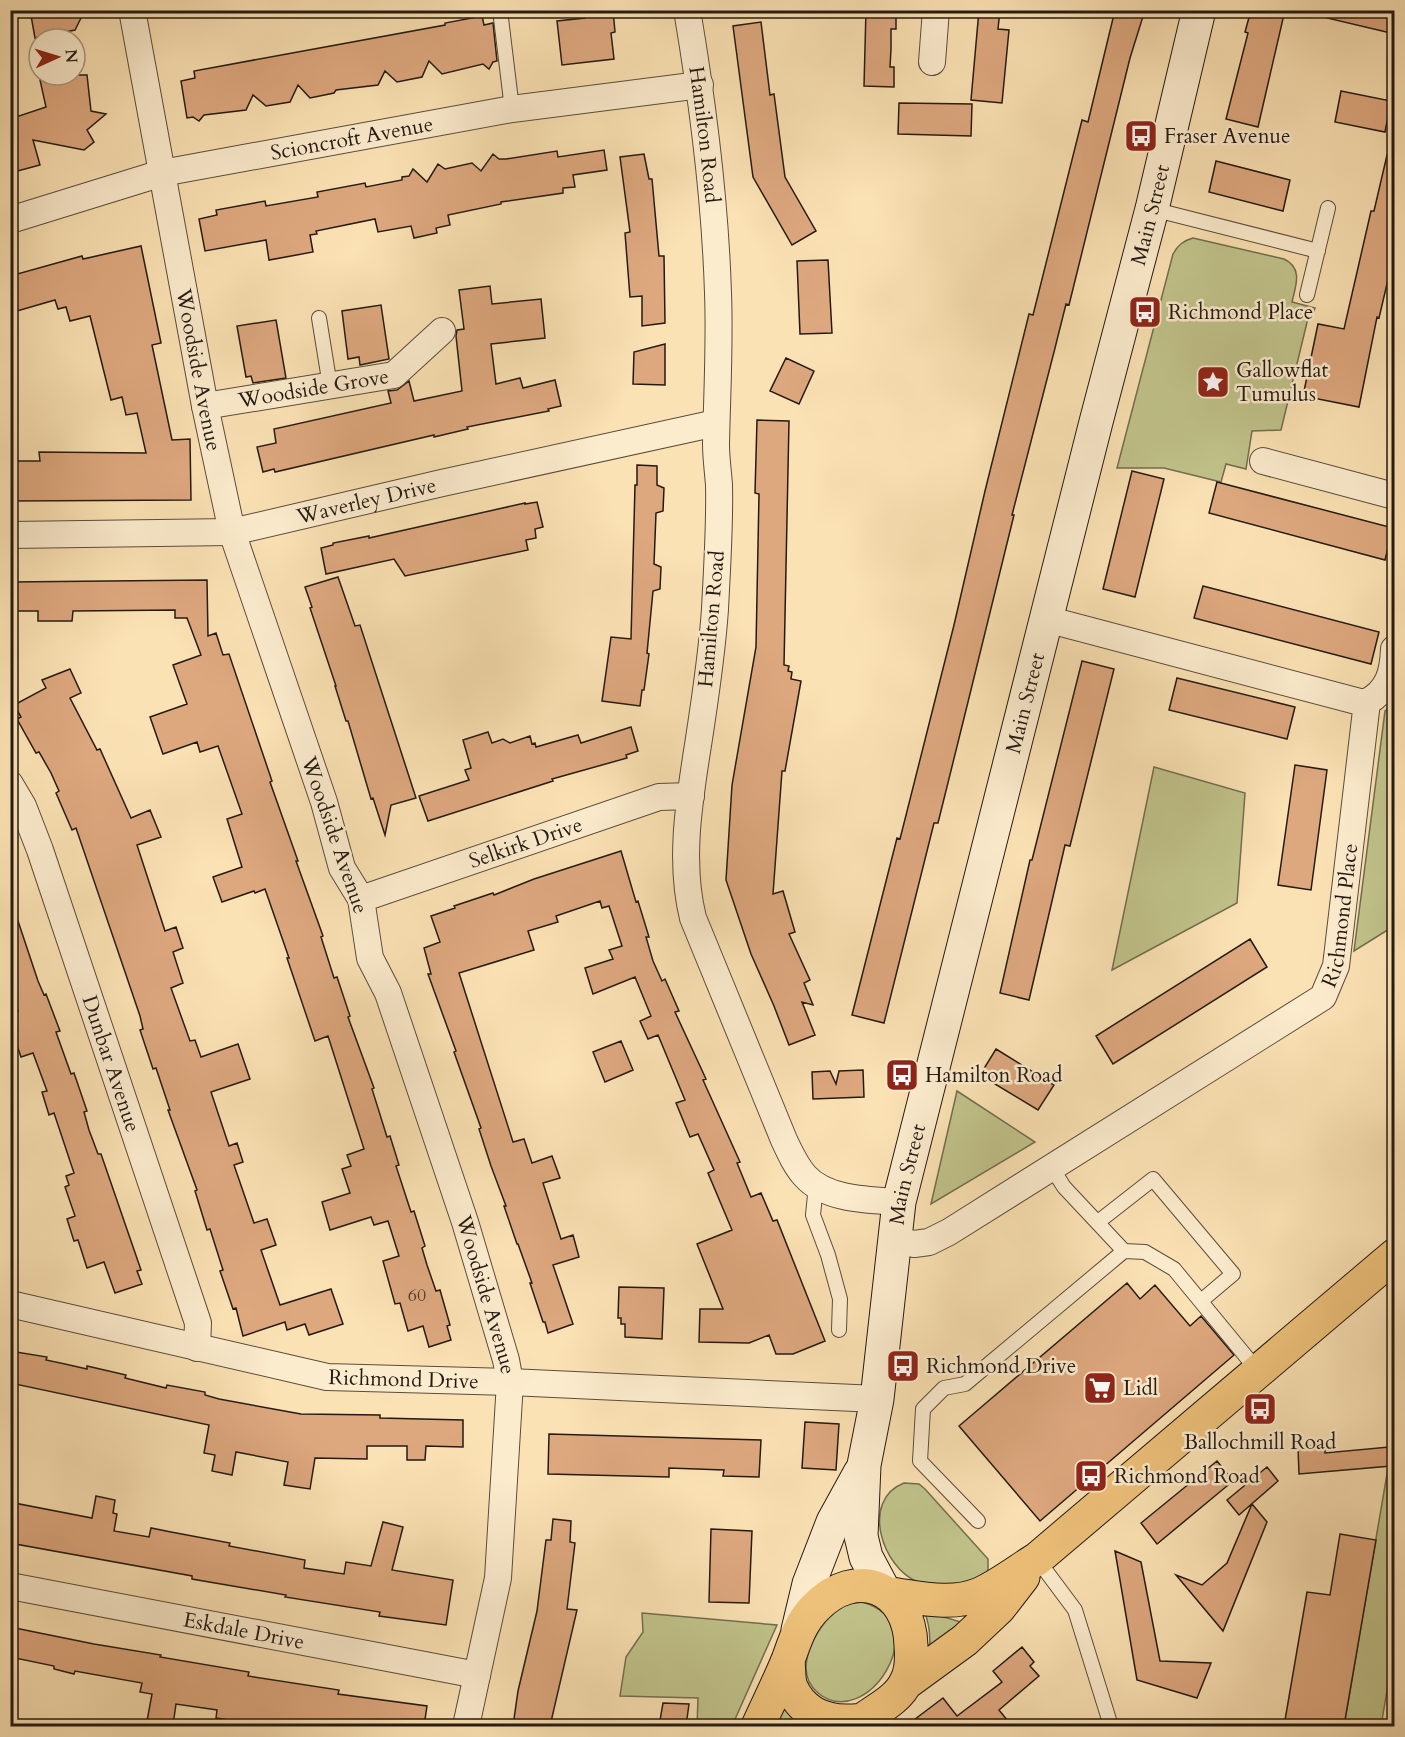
<svg xmlns="http://www.w3.org/2000/svg" width="1405" height="1737" font-family="Cardo,serif">
<style>
.green{fill:#c1c38b;stroke:#726e4f;stroke-width:1.5}
.building{fill:#dea87f;stroke:#241a13;stroke-width:1.5}
.lines{fill:none;stroke-linecap:round;stroke-linejoin:round}
.lane-casing{stroke:#5a4c3b;stroke-width:16}
.street-casing{stroke:#5a4c3b;stroke-width:28}
.secondary-casing{stroke:#241a13;stroke-width:35}
.primary-casing{stroke:#241a13;stroke-width:35}
.lane{stroke:#fcecce;stroke-width:14}
.street{stroke:#fcecce;stroke-width:26}
.secondary{stroke:#fcecce;stroke-width:33}
.primary{stroke:#eec17a;stroke-width:33}
.labels{text-anchor:middle;stroke-width:5;stroke-linejoin:round;paint-order:stroke}
.number-label{font-size:18px;fill:#523e2e}
.street-label{font-size:21px;fill:#241a13;stroke:#fcecce}
.poi-label{font-size:21px;fill:#241a13;stroke:#fcecce;text-anchor:start}
</style>
<rect width="100%" height="100%" fill="#fbe2b4"/>
<filter id="stains"><feTurbulence type="fractalNoise" baseFrequency=".00333" numOctaves="4"/><feColorMatrix values="0 0 0 0 .2 0 0 0 0 .09 0 0 0 0 .02 0 0 0 .5 -.17"/></filter>
<radialGradient id="worn" r=".72"><stop offset=".6" stop-color="#630" stop-opacity="0"/><stop offset="1" stop-color="#630" stop-opacity=".3"/></radialGradient>
<path class="green" d="M 1193,238 L 1284,259 C 1303,268 1296,285 1292,302 L 1315,308 L 1313,314 L 1309,314 L 1281,430 L 1252,431 L 1246,469 L 1226,464 L 1221,482 L 1164,468 L 1117,468 L 1173,254 C 1178,245 1183,241 1193,238 Z
M 1394,704 L 1394,926 L 1354,951 L 1385,711 Z
M 1154,767 L 1245,793 L 1237,903 L 1112,970 Z
M 957,1091 L 1035,1142 L 931,1204 Z
M 1394,1433 L 1394,1649 L 1381,1726 L 1344,1726 Z
M 904,1483 L 919,1484 L 925,1489 L 988,1559 L 988,1574 C 980,1578 968,1587 959,1587 C 951,1588 925,1585 918,1582 C 882,1568 860,1500 904,1483 Z
M 862,1602 C 938,1623 866,1733 818,1693 C 791,1671 816,1627 837,1610 C 844,1604 853,1603 862,1602 Z
M 924,1611 L 964,1623 L 929,1652 C 931,1637 930,1625 924,1611 Z
M 642,1613 L 777,1625 L 732,1726 L 697,1726 L 698,1698 L 620,1696 L 626,1657 L 643,1632 Z
M 787,1701 L 810,1726 L 776,1726 Z"/>
<path class="building" d="M 30,10 L 71,10 L 81,18 L 75,30 L 35,38 Z
M 584,10 L 613,10 L 615,32 L 611,33 L 614,59 L 562,65 L 557,21 L 585,18 Z
M 866,10 L 896,10 L 896,29 L 891,29 L 891,49 L 890,67 L 894,67 L 894,87 L 864,86 Z
M 979,10 L 1000,10 L 998,29 L 1009,30 L 1002,103 L 971,100 Z
M 1115,10 L 1145,10 L 1130,58 L 1069,305 L 1066,304 L 1054,352 L 1012,515 L 1014,515 L 967,706 L 938,823 L 934,823 L 884,1023 L 852,1015 L 897,838 L 900,839 L 954,625 L 985,491 L 1029,314 L 1033,315 L 1082,120 L 1088,122 Z
M 1251,10 L 1285,10 L 1258,127 L 1226,119 L 1248,33 L 1245,32 Z
M 1328,10 L 1395,10 L 1395,34 L 1327,18 Z
M 482,16 L 484,25 L 493,23 L 497,61 L 493,62 L 489,69 L 483,64 L 442,74 L 429,61 L 422,77 L 397,82 L 385,71 L 378,85 L 336,90 L 334,93 L 310,98 L 298,85 L 290,102 L 266,106 L 253,95 L 246,110 L 204,115 L 199,121 L 193,117 L 187,118 L 181,81 L 195,78 L 194,71 L 445,25 L 445,23 Z
M 761,22 L 770,95 L 774,94 L 785,177 L 816,231 L 792,245 L 753,177 L 733,26 Z
M 42,75 L 87,75 L 91,111 L 106,114 L 87,130 L 94,142 L 84,150 L 33,140 L 40,165 L 10,173 L 10,119 L 46,107 L 40,80 L 43,79 Z
M 1341,91 L 1391,101 L 1385,132 L 1335,122 Z
M 899,103 L 972,104 L 971,136 L 898,134 Z
M 604,150 L 607,170 L 573,175 L 575,187 L 563,188 L 563,193 L 501,202 L 501,204 L 448,215 L 450,225 L 436,228 L 437,233 L 414,238 L 411,226 L 378,232 L 375,219 L 316,231 L 317,234 L 310,235 L 313,252 L 269,260 L 266,240 L 205,251 L 199,219 L 217,215 L 216,210 L 265,201 L 266,206 L 318,197 L 317,192 L 365,183 L 366,187 L 402,180 L 402,177 L 409,176 L 413,169 L 427,182 L 438,164 L 445,169 L 472,163 L 481,171 L 493,154 L 499,159 L 506,159 L 557,151 L 558,157 Z
M 644,154 L 649,179 L 652,179 L 659,256 L 664,256 L 665,323 L 642,326 L 642,296 L 630,297 L 625,233 L 630,232 L 620,157 Z
M 1387,155 L 1395,156 L 1395,250 L 1379,318 L 1377,317 L 1359,407 L 1303,396 L 1318,324 L 1344,329 L 1371,211 L 1374,211 Z
M 1216,161 L 1290,180 L 1283,211 L 1209,192 Z
M 141,246 L 161,343 L 152,345 L 172,440 L 190,439 L 191,500 L 10,501 L 10,461 L 40,461 L 39,452 L 146,453 L 137,413 L 126,415 L 122,397 L 111,400 L 90,316 L 70,321 L 66,307 L 58,309 L 55,300 L 10,313 L 10,276 L 82,256 L 83,259 Z
M 828,260 L 832,333 L 800,334 L 797,261 Z
M 490,286 L 492,304 L 541,299 L 545,338 L 491,344 L 496,384 L 520,378 L 523,388 L 555,380 L 561,406 L 548,409 L 549,411 L 467,427 L 468,429 L 434,437 L 434,435 L 275,472 L 274,469 L 263,472 L 257,447 L 276,443 L 274,429 L 391,403 L 388,391 L 397,390 L 409,381 L 414,401 L 462,391 L 456,336 L 457,330 L 464,329 L 459,290 Z
M 381,305 L 389,359 L 360,365 L 359,357 L 348,359 L 342,311 Z
M 276,320 L 286,378 L 253,383 L 251,376 L 246,377 L 237,326 Z
M 665,344 L 665,385 L 633,384 L 634,352 Z
M 786,358 L 814,371 L 799,404 L 770,391 Z
M 757,420 L 789,421 L 784,665 L 789,666 L 788,671 L 792,672 L 791,679 L 801,681 L 785,771 L 782,771 L 773,894 L 783,891 L 795,932 L 789,934 L 810,980 L 804,983 L 813,1005 L 802,1002 L 815,1035 L 789,1045 L 774,1006 L 751,954 L 726,880 L 732,785 L 756,647 L 759,494 L 755,493 Z
M 637,465 L 657,466 L 657,485 L 664,488 L 663,511 L 656,513 L 654,564 L 661,567 L 660,589 L 653,591 L 647,653 L 649,654 L 644,690 L 642,690 L 640,706 L 602,701 L 611,637 L 631,639 L 635,485 L 637,485 Z
M 1132,471 L 1164,479 L 1135,597 L 1103,589 Z
M 1217,482 L 1393,528 L 1385,560 L 1209,513 Z
M 537,502 L 543,527 L 535,529 L 536,538 L 526,540 L 528,550 L 405,576 L 394,559 L 326,574 L 321,548 L 333,545 L 333,543 L 369,536 L 369,538 L 525,503 L 525,504 Z
M 338,577 L 355,626 L 360,625 L 416,798 L 391,805 L 385,835 L 373,798 L 371,799 L 348,721 L 346,721 L 335,686 L 336,686 L 310,608 L 312,607 L 305,587 Z
M 207,580 L 208,636 L 216,633 L 223,655 L 229,654 L 272,781 L 270,782 L 298,861 L 296,861 L 323,936 L 321,937 L 334,978 L 337,977 L 350,1016 L 348,1017 L 374,1088 L 372,1089 L 387,1137 L 390,1136 L 399,1165 L 396,1166 L 411,1212 L 414,1211 L 425,1246 L 422,1248 L 427,1265 L 436,1291 L 440,1290 L 450,1325 L 447,1326 L 451,1340 L 429,1347 L 423,1326 L 408,1331 L 400,1303 L 395,1304 L 383,1261 L 399,1256 L 388,1221 L 374,1225 L 371,1217 L 330,1230 L 322,1202 L 350,1193 L 342,1169 L 351,1166 L 347,1155 L 364,1149 L 328,1036 L 315,1041 L 287,958 L 289,958 L 265,889 L 255,893 L 254,891 L 222,902 L 213,877 L 242,867 L 227,819 L 242,814 L 218,746 L 200,752 L 197,742 L 163,754 L 150,717 L 187,704 L 173,665 L 201,655 L 187,618 L 175,618 L 175,610 L 73,611 L 72,621 L 38,621 L 38,611 L 10,611 L 10,582 Z
M 1203,586 L 1379,632 L 1371,664 L 1194,618 Z
M 1082,661 L 1114,669 L 1070,846 L 1065,845 L 1029,1000 L 1000,993 L 1030,860 L 1032,860 Z
M 70,669 L 81,693 L 70,698 L 97,750 L 100,749 L 131,818 L 150,810 L 161,837 L 137,845 L 165,931 L 176,927 L 183,948 L 173,952 L 183,983 L 171,988 L 190,1041 L 195,1040 L 201,1057 L 238,1044 L 250,1079 L 211,1092 L 229,1146 L 237,1143 L 243,1162 L 234,1165 L 254,1223 L 267,1219 L 276,1245 L 261,1250 L 280,1305 L 331,1289 L 343,1324 L 309,1335 L 305,1324 L 287,1330 L 285,1322 L 243,1336 L 236,1308 L 233,1309 L 220,1271 L 223,1270 L 210,1229 L 207,1230 L 195,1191 L 197,1190 L 168,1110 L 170,1110 L 156,1068 L 153,1069 L 140,1030 L 143,1029 L 140,1016 L 76,828 L 72,830 L 56,793 L 59,791 L 51,773 L 39,752 L 36,753 L 17,719 L 21,717 L 14,705 L 46,688 L 42,680 Z
M 1177,678 L 1295,707 L 1287,739 L 1169,710 Z
M 631,727 L 638,751 L 626,755 L 627,758 L 552,779 L 553,781 L 428,821 L 419,796 L 469,780 L 465,770 L 471,768 L 463,740 L 488,732 L 492,743 L 503,739 L 510,743 L 530,736 L 532,744 L 535,743 L 536,747 L 578,735 L 581,743 Z
M 1295,765 L 1327,770 L 1311,890 L 1278,885 Z
M 621,851 L 636,902 L 638,901 L 649,937 L 646,937 L 653,961 L 662,981 L 665,979 L 679,1011 L 675,1012 L 706,1079 L 703,1080 L 740,1162 L 737,1163 L 751,1197 L 761,1193 L 773,1221 L 777,1220 L 825,1341 L 793,1354 L 776,1354 L 769,1335 L 749,1343 L 699,1342 L 700,1309 L 723,1309 L 697,1244 L 732,1230 L 708,1173 L 714,1170 L 698,1134 L 690,1137 L 676,1103 L 685,1100 L 658,1035 L 648,1039 L 640,1021 L 651,1016 L 635,977 L 593,994 L 585,968 L 613,959 L 609,950 L 622,946 L 609,906 L 602,908 L 600,901 L 556,916 L 558,922 L 528,931 L 534,950 L 459,973 L 513,1142 L 524,1139 L 532,1163 L 552,1156 L 560,1178 L 543,1183 L 561,1239 L 573,1235 L 579,1257 L 553,1265 L 573,1324 L 548,1333 L 545,1322 L 543,1322 L 530,1283 L 532,1283 L 518,1244 L 517,1244 L 504,1206 L 506,1206 L 491,1166 L 479,1129 L 481,1128 L 454,1052 L 456,1051 L 428,974 L 431,974 L 424,948 L 440,942 L 431,916 L 455,908 L 454,906 L 493,893 L 494,895 L 534,879 Z
M 14,909 L 38,981 L 44,995 L 46,994 L 60,1031 L 56,1032 L 71,1074 L 74,1073 L 87,1111 L 84,1112 L 89,1130 L 98,1154 L 101,1154 L 141,1270 L 137,1271 L 142,1284 L 115,1293 L 104,1262 L 87,1268 L 78,1240 L 74,1241 L 67,1219 L 75,1216 L 65,1187 L 69,1185 L 66,1176 L 74,1173 L 54,1113 L 49,1115 L 42,1092 L 47,1091 L 33,1053 L 21,1057 L 10,1025 L 10,1013 L 18,1011 L 10,987 L 10,910 Z
M 1250,939 L 1267,967 L 1113,1064 L 1096,1036 Z
M 621,1041 L 633,1070 L 605,1082 L 593,1052 Z
M 996,1049 L 1054,1085 L 1038,1110 L 980,1075 Z
M 863,1070 L 864,1097 L 813,1099 L 812,1072 L 830,1071 L 836,1084 L 839,1071 Z
M 1127,1283 L 1140,1299 L 1155,1285 L 1190,1326 L 1201,1316 L 1234,1355 L 1040,1521 L 959,1426 Z
M 619,1287 L 664,1288 L 662,1339 L 625,1337 L 625,1324 L 621,1324 L 621,1318 L 618,1318 Z
M 10,1351 L 47,1357 L 46,1360 L 65,1364 L 87,1369 L 87,1366 L 126,1375 L 125,1378 L 166,1388 L 167,1385 L 205,1392 L 205,1395 L 219,1399 L 301,1414 L 380,1415 L 380,1418 L 463,1420 L 463,1447 L 426,1446 L 425,1460 L 407,1460 L 407,1446 L 367,1446 L 367,1459 L 315,1458 L 310,1489 L 284,1485 L 288,1462 L 236,1452 L 232,1475 L 212,1471 L 215,1455 L 204,1453 L 209,1425 L 10,1383 Z
M 805,1422 L 839,1424 L 836,1470 L 802,1468 Z
M 549,1434 L 761,1440 L 759,1477 L 723,1476 L 724,1470 L 669,1468 L 669,1477 L 548,1474 Z
M 1325,1445 L 1325,1453 L 1389,1447 L 1391,1466 L 1299,1474 L 1298,1447 Z
M 1217,1461 L 1233,1481 L 1157,1544 L 1141,1523 Z
M 1267,1467 L 1278,1481 L 1239,1515 L 1227,1500 Z
M 96,1496 L 115,1500 L 113,1513 L 117,1514 L 114,1531 L 149,1537 L 151,1528 L 171,1532 L 230,1543 L 229,1546 L 305,1560 L 304,1568 L 344,1574 L 346,1562 L 371,1566 L 383,1522 L 403,1527 L 392,1570 L 453,1580 L 446,1625 L 379,1616 L 380,1612 L 285,1597 L 286,1595 L 192,1579 L 192,1576 L 10,1543 L 10,1522 L 14,1503 L 92,1518 Z
M 1252,1504 L 1267,1522 L 1223,1631 L 1176,1575 L 1202,1585 L 1227,1563 Z
M 553,1519 L 571,1521 L 570,1542 L 575,1543 L 567,1609 L 577,1610 L 550,1726 L 513,1726 L 518,1691 L 537,1611 L 546,1540 L 551,1540 Z
M 711,1529 L 752,1531 L 749,1603 L 709,1602 Z
M 1340,1534 L 1376,1540 L 1344,1726 L 1284,1726 L 1307,1592 L 1330,1595 Z
M 1115,1551 L 1141,1562 L 1160,1661 L 1211,1663 L 1197,1698 L 1137,1680 Z
M 10,1627 L 94,1644 L 161,1655 L 160,1657 L 249,1672 L 248,1676 L 339,1690 L 338,1694 L 427,1706 L 424,1726 L 269,1726 L 216,1718 L 217,1710 L 176,1704 L 173,1725 L 147,1721 L 152,1694 L 140,1692 L 142,1683 L 75,1671 L 74,1674 L 54,1669 L 54,1666 L 10,1657 Z
M 1022,1647 L 1034,1662 L 1030,1666 L 1039,1676 L 999,1710 L 1012,1726 L 906,1726 L 943,1698 L 957,1716 L 1002,1682 L 993,1671 Z
M 663,1703 L 689,1704 L 686,1726 L 659,1726 Z"/>
<g class="lines">
<g class="lane-casing">
<path id="lane" d="M 500,10 L 512,109
M 1152,209 L 1318,251
M 1307,295 L 1328,208
M 319,318 L 330,386
M 1052,1168 L 1064,1187 L 1124,1251
M 816,1185 L 813,1215 L 828,1255 L 840,1299 L 839,1330
M 1098,1222 L 1153,1179 L 1233,1274 L 1201,1301
M 978,1521 L 920,1461 L 923,1409 L 944,1388 L 965,1384 L 1124,1251 L 1145,1252 L 1174,1269 L 1258,1371
M 1037,1559 L 1075,1610 L 1111,1726"/>
</g>
<g class="street-casing">
<g id="street">
<path id="s1" d="M 132,10 L 205,406 L 232,532 L 324,802 L 342,868 L 361,899 L 370,958 L 388,993 L 465,1222 L 506,1360 L 510,1382 L 498,1578 L 466,1726"/>
<path id="s2" d="M 687,10 C 703,104 715,198 718,293 C 720,343 717,394 716,444 C 716,458 718,471 719,485 C 720,526 717,568 715,609 C 712,654 705,700 698,745 C 689,802 679,862 693,918 L 784,1140 C 790,1153 796,1166 805,1176 C 826,1200 870,1200 899,1202"/>
<path d="M 932,62 L 936,10"/>
<path id="s3" d="M 10,220 L 162,173 L 512,109 L 700,85"/>
<path id="s4" d="M 205,406 L 394,375 L 442,331"/>
<path d="M 1263,461 L 1394,496"/>
<path id="s5" d="M 10,535 L 232,532 L 442,483 L 716,423"/>
<path d="M 1367,702 C 1389,690 1393,672 1394,649"/>
<path id="s6" d="M 10,784 L 23,806 L 40,850 L 198,1323 L 197,1348"/>
<path id="s7" d="M 361,899 L 659,797 L 691,796"/>
<path id="s8" d="M 894,1240 L 914,1244 L 929,1242 L 949,1232 L 1323,997 L 1336,966 L 1367,702 L 1360,702 L 1046,619"/>
<path id="s9" d="M 10,1304 L 327,1377 L 510,1382 L 877,1399"/>
<path id="s10" d="M 10,1586 L 477,1675"/>
</g>
</g>
<g class="secondary-casing">
<g id="secondary">
<path id="s11" d="M 883,1589 L 866,1557 L 861,1536 L 864,1465 L 877,1399 L 899,1202 L 1096,422 L 1152,209 L 1199,10"/>
<path d="M 798,1630 L 809,1584 L 833,1522 L 860,1473"/>
</g>
</g>
<g class="primary-casing">
<path id="primary" d="M 891,1594 C 920,1598 952,1606 980,1594 C 1000,1585 1019,1570 1037,1559 L 1394,1256
M 788,1660 C 789,1668 788,1679 791,1687 C 804,1717 832,1724 861,1720
M 906,1683 L 965,1640 L 999,1608 L 1023,1577
M 758,1726 C 768,1704 779,1682 788,1660 C 795,1641 800,1623 815,1608 C 856,1565 910,1587 911,1646 C 912,1658 912,1671 906,1682 C 897,1702 870,1712 855,1726"/>
</g>
<use href="#lane" class="lane"/>
<use href="#street" class="street"/>
<use href="#secondary" class="secondary"/>
<use href="#primary" class="primary"/>
</g>
<defs>
<g id="bus-square" transform="scale(1.725)"><rect x="-9" y="-9" width="18" height="18" rx="4" fill="#8f2418" stroke="#fcecce"/><path d="M-5-6H5V4H4V6H2V4H-2V6H-4V4H-5ZM-3.5-4V0h7V-4ZM-3.5 1.2v1.5H-2V1.2ZM2 1.2v1.5H3.5V1.2Z" fill="#fff"/></g>
<g id="sight-square" transform="scale(1.725)"><rect x="-9" y="-9" width="18" height="18" rx="4" fill="#8f2418" stroke="#fcecce"/><path d="M0-6L1.8-2.2L6-1.7L2.9 1.2L3.7 5.4L0 3.3L-3.7 5.4L-2.9 1.2L-6-1.7L-1.8-2.2Z" fill="#fff"/></g>
<g id="supermarket-square" transform="scale(1.725)"><rect x="-9" y="-9" width="18" height="18" rx="4" fill="#8f2418" stroke="#fcecce"/><path d="M-6-5.5h2.5l.6 2H6L4.5 2H-2.5L-4.4-4H-6ZM-1.5 3.2a1.3 1.3 0 1 0 .1 0ZM3 3.2a1.3 1.3 0 1 0 .1 0Z" fill="#fff"/></g>
</defs>
<g fill-rule="evenodd">
<use href="#bus-square" x="1141" y="136"/>
<use href="#bus-square" x="1145" y="312"/>
<use href="#sight-square" x="1213" y="382"/>
<use href="#bus-square" x="902" y="1075"/>
<use href="#bus-square" x="903" y="1366"/>
<use href="#supermarket-square" x="1100" y="1388"/>
<use href="#bus-square" x="1260" y="1409"/>
<use href="#bus-square" x="1091" y="1476"/>
</g>
<g class="labels">
<g class="number-label">
<text x="417" y="1301">60</text>
</g>
<g class="street-label">
<text dy="7" stroke="none"><textPath href="#s2" startOffset="126">Hamilton Road</textPath></text>
<text dy="7" stroke="none"><textPath href="#s3" startOffset="352">Scioncroft Avenue</textPath></text>
<text dy="7" stroke="none"><textPath href="#s11" startOffset="1413">Main Street</textPath></text>
<text dy="7" stroke="none"><textPath href="#s1" startOffset="366">Woodside Avenue</textPath></text>
<text dy="7" stroke="none"><textPath href="#s4" startOffset="110">Woodside Grove</textPath></text>
<text dy="7" stroke="none"><textPath href="#s5" startOffset="360">Waverley Drive</textPath></text>
<text transform="translate(711 619) rotate(-85)" y="7">Hamilton Road</text>
<text dy="7" stroke="none"><textPath href="#s11" startOffset="909">Main Street</textPath></text>
<text transform="translate(335 835) rotate(71)" y="7">Woodside Avenue</text>
<text dy="7" stroke="none"><textPath href="#s7" startOffset="174">Selkirk Drive</textPath></text>
<text dy="7" stroke="none"><textPath href="#s8" startOffset="584">Richmond Place</textPath></text>
<text dy="7" stroke="none"><textPath href="#s6" startOffset="298">Dunbar Avenue</textPath></text>
<text dy="7" stroke="none"><textPath href="#s11" startOffset="423">Main Street</textPath></text>
<text dy="7" stroke="none"><textPath href="#s1" startOffset="1338">Woodside Avenue</textPath></text>
<text dy="7" stroke="none"><textPath href="#s9" startOffset="402">Richmond Drive</textPath></text>
<text dy="7" stroke="none"><textPath href="#s10" startOffset="238">Eskdale Drive</textPath></text>
</g>
<g class="poi-label">
<text x="1164" y="143">Fraser Avenue</text>
<text x="1168" y="319">Richmond Place</text>
<text x="1236" y="377">Gallowflat<tspan x="1236" dy="24">Tumulus</tspan></text>
<text x="925" y="1082">Hamilton Road</text>
<text x="926" y="1373">Richmond Drive</text>
<text x="1123" y="1395">Lidl</text>
<text x="1260" y="1449" text-anchor="middle">Ballochmill Road</text>
<text x="1114" y="1483">Richmond Road</text>
</g>
</g>
<rect width="1405" height="1737" fill="none" stroke="#fbe2b4" stroke-width="36"/>
<rect x="12" y="12" width="1381" height="1713" fill="none" stroke="#241a13" stroke-width="3"/>
<rect x="18" y="18" width="1369" height="1701" fill="none" stroke="#241a13" stroke-width="1.5"/>
<g transform="translate(57 57) rotate(86)"><circle r="28" fill="#fcecce" stroke="#a69883" stroke-width="1.5"/>
<path d="M0-4.5L10 22L0 15L-10 22Z" fill="#8f2418"/>
<text y="-9" font-size="16" font-weight="bold" text-anchor="middle" fill="#241a13">N</text>
</g>
<rect width="100%" height="100%" filter="url(#stains)"/>
<rect width="100%" height="100%" fill="url(#worn)"/>
</svg>
